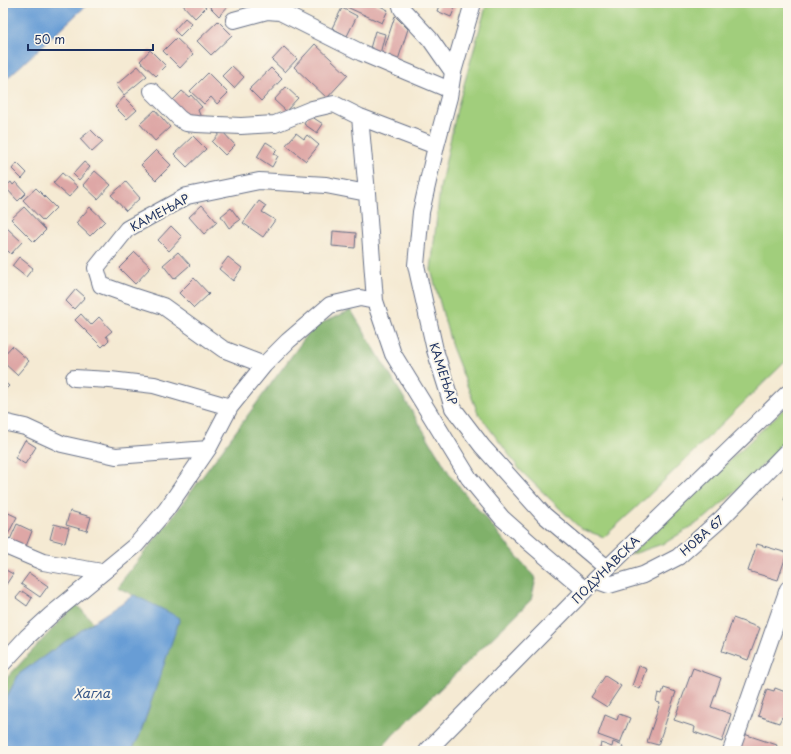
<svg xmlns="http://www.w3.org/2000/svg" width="791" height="754" font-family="'Playpen Sans',sans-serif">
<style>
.green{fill:#a1ce7b;stroke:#5e7e6c}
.forest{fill:#80b16b;stroke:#4e7064}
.water{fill:#689dd5;stroke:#42669a}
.building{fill:#dea7a6}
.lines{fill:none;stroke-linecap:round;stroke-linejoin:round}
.minor-casing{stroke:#677087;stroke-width:18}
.minor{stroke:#fff;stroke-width:16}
.labels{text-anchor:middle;stroke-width:4;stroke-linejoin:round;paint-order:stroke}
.street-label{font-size:12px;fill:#1b2f5e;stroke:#fbf7ec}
.water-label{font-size:13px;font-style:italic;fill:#365688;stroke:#fbf7ec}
</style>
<rect width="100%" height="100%" fill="#fbf7ec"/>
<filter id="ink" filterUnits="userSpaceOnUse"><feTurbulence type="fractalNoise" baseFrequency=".025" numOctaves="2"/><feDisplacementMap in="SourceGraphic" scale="8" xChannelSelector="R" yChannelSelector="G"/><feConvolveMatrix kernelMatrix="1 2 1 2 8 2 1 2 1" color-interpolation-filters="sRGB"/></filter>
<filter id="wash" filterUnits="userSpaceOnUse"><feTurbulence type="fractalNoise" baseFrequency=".012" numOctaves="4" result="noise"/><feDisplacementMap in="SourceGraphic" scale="16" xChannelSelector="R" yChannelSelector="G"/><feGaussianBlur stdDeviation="0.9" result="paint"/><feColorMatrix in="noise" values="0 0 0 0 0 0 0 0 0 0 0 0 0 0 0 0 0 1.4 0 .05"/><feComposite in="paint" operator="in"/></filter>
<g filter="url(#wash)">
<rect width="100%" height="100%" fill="#f5ead3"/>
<path class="green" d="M 487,3 L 788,3 L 788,359 L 639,505 L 604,537 L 581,529 L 521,471 L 478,413 L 452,347 L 431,270 L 440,188 L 457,109 Z
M 788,405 L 788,439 L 741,487 L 705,518 L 665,543 L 630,555 Z"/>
<path class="forest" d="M 351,310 L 452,478 L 536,579 L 531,600 L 393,735 L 379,751 L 131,751 L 139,737 L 179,618 L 117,587 L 171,519 L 313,327 Z
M 76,604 L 93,622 L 19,674 L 3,704 L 3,682 Z"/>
<path class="water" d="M 3,3 L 89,3 L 3,82 Z
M 134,595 L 180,618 L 139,737 L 131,751 L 3,751 L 3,704 L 19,674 L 93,622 Z"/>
<g id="blocks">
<path class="building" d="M 181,3 L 201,3 L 206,7 L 195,18 Z
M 206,3 L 231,3 L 219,16 Z
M 338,3 L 374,3 L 388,10 L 382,23 Z
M 440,3 L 457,3 L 451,17 L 437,11 Z
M 342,8 L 357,16 L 347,36 L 332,28 Z
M 395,16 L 408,29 L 398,60 L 382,55 Z
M 185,18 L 192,24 L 180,36 L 174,30 Z
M 218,21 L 232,35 L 211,55 L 197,41 Z
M 375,31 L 385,34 L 380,54 L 369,52 Z
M 176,38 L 193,54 L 180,68 L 163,51 Z
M 315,44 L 348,75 L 327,98 L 294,67 Z
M 284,47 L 297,59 L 285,72 L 272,60 Z
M 150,50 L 166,66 L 156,76 L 140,61 Z
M 138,66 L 147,76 L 124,95 L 116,85 Z
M 232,66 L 244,77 L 234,88 L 222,76 Z
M 271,68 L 282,79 L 261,101 L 249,89 Z
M 208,73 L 228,93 L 217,104 L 211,97 L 204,104 L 190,91 Z
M 286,87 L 298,98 L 286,111 L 274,100 Z
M 182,91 L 189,97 L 191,95 L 202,107 L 198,110 L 202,120 L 191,120 L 171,102 Z
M 124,97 L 137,110 L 127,119 L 115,107 Z
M 155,110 L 170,127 L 155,141 L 140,124 Z
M 309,115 L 323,124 L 317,133 L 304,124 Z
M 91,130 L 103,142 L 92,152 L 80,139 Z
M 222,131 L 235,145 L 225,155 L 212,142 Z
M 296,133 L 304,139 L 307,135 L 319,145 L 306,161 L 286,145 Z
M 193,136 L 206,149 L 187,167 L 174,154 Z
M 266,142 L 277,149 L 274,154 L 278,156 L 272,167 L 257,157 Z
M 156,150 L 171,165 L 156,180 L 141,165 Z
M 84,162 L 90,167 L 79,180 L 73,174 Z
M 17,163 L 27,173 L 22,179 L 12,169 Z
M 95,171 L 111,185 L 98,199 L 83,185 Z
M 62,173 L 78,187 L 69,197 L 53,183 Z
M 11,182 L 13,185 L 16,182 L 26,193 L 18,201 L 5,187 Z
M 126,182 L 140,198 L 126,211 L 111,195 Z
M 36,188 L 56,208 L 43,221 L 23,200 Z
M 259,201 L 266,206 L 262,212 L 275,220 L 263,237 L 243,223 Z
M 202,205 L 217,222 L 204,234 L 189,217 Z
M 24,207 L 46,230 L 34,242 L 11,219 Z
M 90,207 L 105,221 L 90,236 L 76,223 Z
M 231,208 L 240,220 L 229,228 L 221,216 Z
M 171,226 L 182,237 L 169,251 L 158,240 Z
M 7,228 L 22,242 L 11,254 L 3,246 L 3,232 Z
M 333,231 L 356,233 L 355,248 L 332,246 Z
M 135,252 L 151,267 L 135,284 L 119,268 Z
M 178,252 L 190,265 L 174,279 L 163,265 Z
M 19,257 L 33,268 L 26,277 L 12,266 Z
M 228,257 L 242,268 L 233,281 L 219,269 Z
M 194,278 L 209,294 L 194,308 L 179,293 Z
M 76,289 L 85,297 L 74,309 L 66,301 Z
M 81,314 L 91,325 L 99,317 L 112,331 L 106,336 L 109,340 L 102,347 L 75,320 Z
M 12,346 L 29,361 L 17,375 L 3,362 L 3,356 Z
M 3,381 L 9,386 L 3,392 Z
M 25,440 L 36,447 L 25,464 L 15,458 Z
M 788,489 L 788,501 L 784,500 Z
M 4,511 L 17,517 L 8,534 L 3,531 Z
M 70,511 L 91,517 L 87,531 L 66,525 Z
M 17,524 L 32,531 L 25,549 L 9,542 Z
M 54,524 L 69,528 L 65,543 L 50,539 Z
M 757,544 L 787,553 L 778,580 L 748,571 Z
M 4,569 L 13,574 L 3,589 L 3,571 Z
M 29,573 L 48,586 L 40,597 L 21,584 Z
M 22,591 L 32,598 L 27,606 L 16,598 Z
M 733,618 L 760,628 L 748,660 L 722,651 Z
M 639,666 L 647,669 L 640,689 L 632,686 Z
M 693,668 L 721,678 L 711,707 L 731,714 L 722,742 L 694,732 L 695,727 L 674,720 Z
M 605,676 L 621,686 L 607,707 L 591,697 Z
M 664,688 L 676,692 L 658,745 L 647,742 L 660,703 L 656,702 L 658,693 L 662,694 Z
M 775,688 L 788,693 L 788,716 L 787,719 L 782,717 L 779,723 L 758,716 L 767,689 L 774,691 Z
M 619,714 L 630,718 L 620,743 L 598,735 L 605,715 L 617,720 Z
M 744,734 L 777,745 L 775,751 L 739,751 Z
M 613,742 L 623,746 L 621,751 L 599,751 L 601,743 L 612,747 Z"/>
</g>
</g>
<g filter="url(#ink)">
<use href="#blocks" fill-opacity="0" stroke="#677087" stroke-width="1"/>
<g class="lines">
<g class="minor-casing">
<path id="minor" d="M 400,3 L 402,9 L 430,39 L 453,72
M 473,3 L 453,72 L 449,97 L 436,146 L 421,212 L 416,265 L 435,350 L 453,408 L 482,446 L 544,515 L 607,568
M 234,20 L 267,11 L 280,12 L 362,53 L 450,90
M 152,91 L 179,118 L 186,123 L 197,124 L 241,126 L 275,124 L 312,109 L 334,104 L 360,117 L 436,146
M 360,117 L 367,193 L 375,301 L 393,354 L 469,478 L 502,518 L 530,543 L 585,590
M 264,365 L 223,349 L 163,306 L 129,295 L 101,285 L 96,268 L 127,229 L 187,196 L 259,181 L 326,185 L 367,193
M 74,378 L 110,380 L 154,385 L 230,407
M 3,422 L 25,427 L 62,444 L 116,456 L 208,449
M 3,545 L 43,562 L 102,572
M 595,580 L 609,585 L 643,575 L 678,557 L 721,519 L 788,450
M 3,663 L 27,637 L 51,615 L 136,545 L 166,510 L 208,449 L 230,407 L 264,365 L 288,341 L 330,305 L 360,298 L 375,301
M 427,751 L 595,580 L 788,393
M 731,751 L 788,589"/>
</g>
<use href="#minor" class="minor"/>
</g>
</g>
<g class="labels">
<g class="street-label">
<text transform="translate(160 213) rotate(-28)" y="4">КАМЕЊАР</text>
<text transform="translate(443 374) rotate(72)" y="4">КАМЕЊАР</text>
<text transform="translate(702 536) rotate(-41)" y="4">НОВА 67</text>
<text transform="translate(606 570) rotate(-45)" y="4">ПОДУНАВСКА</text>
</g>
<g class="water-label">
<text x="92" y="698">Хагла</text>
</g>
</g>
<rect width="791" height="754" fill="none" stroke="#fbf7ec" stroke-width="16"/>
<path d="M28 44v6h125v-6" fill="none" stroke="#1b2f5e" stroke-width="2"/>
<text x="34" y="44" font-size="12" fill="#1b2f5e" stroke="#fbf7ec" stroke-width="3" paint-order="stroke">50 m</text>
</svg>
